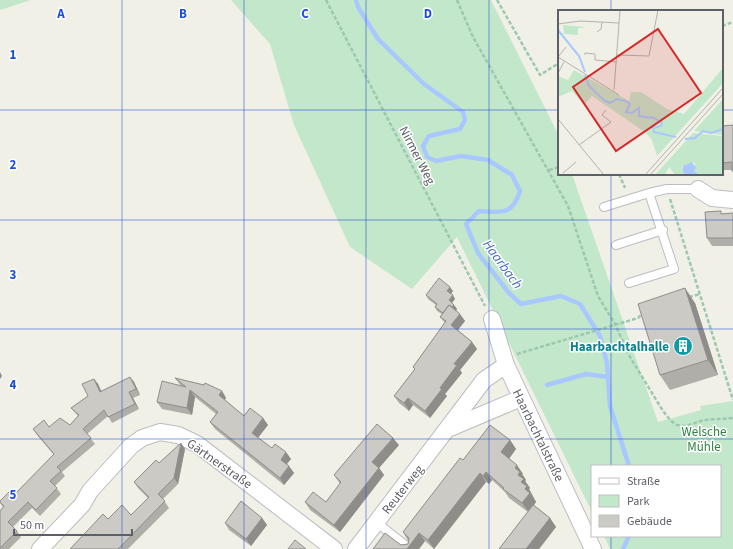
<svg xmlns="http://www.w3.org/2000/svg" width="733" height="549" font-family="'Source Sans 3',sans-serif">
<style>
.green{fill:#c3e7ca}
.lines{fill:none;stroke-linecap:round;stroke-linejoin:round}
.stream{stroke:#a8c8ff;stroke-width:4.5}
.service-casing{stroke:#bbbdc2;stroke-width:10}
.minor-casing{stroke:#bbbdc2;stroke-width:18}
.path{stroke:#9cc8b1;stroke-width:2.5;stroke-dasharray:4 2;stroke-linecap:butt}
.service{stroke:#fff;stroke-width:8}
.minor{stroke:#fff;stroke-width:16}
.wall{fill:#afaea9}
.shaded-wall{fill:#8f8d89}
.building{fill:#cccac4;stroke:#8f8d89}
.grid{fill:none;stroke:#1d4ed8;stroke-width:1;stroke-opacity:0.55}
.labels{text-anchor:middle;stroke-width:3;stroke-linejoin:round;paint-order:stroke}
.street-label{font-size:13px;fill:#5e6067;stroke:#fff}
.culture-label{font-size:13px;font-weight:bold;fill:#0d838f;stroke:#fff;text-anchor:end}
.park-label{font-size:13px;fill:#338146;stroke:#fff}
.water-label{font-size:14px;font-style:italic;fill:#486dc5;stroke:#fff}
.inset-river{fill:none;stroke:#a8c8ff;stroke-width:2}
.inset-road{fill:none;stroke:#b2b2b0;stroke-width:1}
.view{fill:#d62828;fill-opacity:0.15;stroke:#d62828;stroke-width:2}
.inset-edge{fill:none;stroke:#5e6067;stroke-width:2}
.grid-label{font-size:13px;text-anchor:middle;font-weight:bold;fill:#1d4ed8;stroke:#fff;stroke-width:3;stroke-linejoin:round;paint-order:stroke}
</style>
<rect width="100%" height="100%" fill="#f0f0e7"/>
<path class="green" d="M 0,0 L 31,0 L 0,10 Z
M 231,0 L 491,0 L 558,134 L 559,174 L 572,174 L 658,422 L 701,410 L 700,406 L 733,401 L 733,549 L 610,549 L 604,536 L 720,536 L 720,466 L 592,466 L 592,512 L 457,237 L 412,289 L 350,247 L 294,125 L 270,44 Z"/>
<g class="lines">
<path class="stream" d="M 356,0 L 358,7 L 378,39 L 424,84 L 463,112 L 465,120 L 460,129 L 429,136 L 423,146 L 427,157 L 436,161 L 461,156 L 488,160 L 512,175 L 520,191 C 512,216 502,212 479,211 L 466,224 L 478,253 L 509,293 L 521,304 L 561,296 L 580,304 L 600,336 L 607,363 L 610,406 L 629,466
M 547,385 L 586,374 L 608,377
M 623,549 L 629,536"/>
<g class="service-casing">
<path id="service" d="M 604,207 L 649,193
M 616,245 L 663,230
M 629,283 L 674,269 L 649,193 L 667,189 L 698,189
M 376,522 L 410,549"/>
</g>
<g class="minor-casing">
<path id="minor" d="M 698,189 L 712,198 L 733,200
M 492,319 L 506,365 L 593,549
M 448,429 L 521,398
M 40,549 L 82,505 L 90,491 L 131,446 L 142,438 L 160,432 L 178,435 L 197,444 L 334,549
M 356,549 L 484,380 L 506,365"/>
</g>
<path class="path" d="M 326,0 L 485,306
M 457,0 L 473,37 L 568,206 L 598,296 L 615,324 L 630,357 L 663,411 L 671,421 L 677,425 L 686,426 L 704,420 L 733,418
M 497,0 L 540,75 L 559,63
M 722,26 L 733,22
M 549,170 L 559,167
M 619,174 L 625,188
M 670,199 L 733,400
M 689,297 L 700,294
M 517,354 L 638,318 L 643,313"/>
<use href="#service" class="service"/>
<use href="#minor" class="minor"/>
</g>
<path class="wall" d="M 722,126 L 733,126 L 733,172 L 732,170 L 722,170 Z
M 733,213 L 733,246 L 712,246 L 707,238 L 723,214 Z
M 453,291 L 451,294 L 455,299 L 452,303 L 454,305 L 457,309 L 456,310 L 465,321 L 458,330 L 472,342 L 477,349 L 460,370 L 462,373 L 445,394 L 447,396 L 430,418 L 413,405 L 409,411 L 399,403 L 394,396 L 415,369 L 413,367 L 445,323 L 440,317 L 442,314 L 437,311 L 435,307 L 436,305 L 428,299 L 426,295 Z
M 695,303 L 718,375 L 670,390 L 660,375 Z
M 130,377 L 134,382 L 140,395 L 133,398 L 139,409 L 112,423 L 108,416 L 87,434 L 95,444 L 62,472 L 65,476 L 55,486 L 61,494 L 40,516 L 32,508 L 13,527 L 17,531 L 21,537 L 9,549 L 0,549 L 0,511 L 3,507 L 0,503 L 14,495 L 54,455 L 37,435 L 33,429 L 49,427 L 70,425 L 78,416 L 71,408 L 88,396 L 94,379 L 98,384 L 101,391 Z
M 175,378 L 222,391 L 226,398 L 225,400 L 244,416 L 263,418 L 268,425 L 258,438 L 272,448 L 291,459 L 287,464 L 294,473 L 284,485 L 215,429 L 210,422 L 216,414 L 195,397 L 192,415 L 162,409 L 157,402 L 181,386 Z
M 510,440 L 516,449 L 509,459 L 523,474 L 522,474 L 526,480 L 525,481 L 530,488 L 529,489 L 536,502 L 534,505 L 550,518 L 556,527 L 539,549 L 499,549 L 528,512 L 509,498 L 505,492 L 492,480 L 489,484 L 486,482 L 434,549 L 425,541 L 419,549 L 373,549 L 408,544 L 408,541 L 403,532 L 463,460 Z
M 399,445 L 379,468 L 384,475 L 340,532 L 310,510 L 305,502 L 326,502 L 340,484 L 334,475 Z
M 185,449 L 178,484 L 163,499 L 169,508 L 128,549 L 70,549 L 108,519 L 131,515 L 148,498 L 138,488 L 134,482 L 159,463 Z
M 262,518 L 267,525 L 251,546 L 229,530 L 225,523 Z"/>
<path class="shaded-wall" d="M 450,287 L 453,291 L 450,295 L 447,291 Z
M 685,288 L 695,303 L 718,375 L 708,360 Z
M 453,295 L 455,299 L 451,304 L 449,300 Z
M 454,305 L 457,309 L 449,320 L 446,316 Z
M 460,314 L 465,321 L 456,332 L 451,325 Z
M 472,342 L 477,349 L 460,370 L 462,373 L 445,394 L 447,396 L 430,418 L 425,411 L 454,364 Z
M 0,372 L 2,376 L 0,379 Z
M 130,377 L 134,382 L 140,395 L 136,389 Z
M 94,379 L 98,384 L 104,397 L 100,392 Z
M 190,390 L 195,397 L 192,415 L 187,408 Z
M 222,391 L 226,398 L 223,402 L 219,395 Z
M 129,392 L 133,398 L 139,409 L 135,404 Z
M 408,398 L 413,405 L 409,411 L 404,403 Z
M 263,418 L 268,425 L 256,440 L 252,433 Z
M 393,438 L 399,445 L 379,468 L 384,475 L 340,532 L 334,525 L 372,462 Z
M 510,440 L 516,449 L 507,461 L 501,452 Z
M 181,443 L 185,449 L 178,484 L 174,478 Z
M 286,452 L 291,459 L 285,466 L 281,460 Z
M 517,465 L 523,474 L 522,474 L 526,480 L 525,481 L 530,488 L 529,489 L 536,502 L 529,512 L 522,503 L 525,489 L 515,468 Z
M 289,466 L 294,473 L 284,485 L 280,478 Z
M 486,472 L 492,480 L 489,484 L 483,476 Z
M 480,473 L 486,482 L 434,549 L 428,540 Z
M 262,518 L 267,525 L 251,546 L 246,539 Z
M 550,518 L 556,527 L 539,549 L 526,549 Z
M 419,533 L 425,541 L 419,549 L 407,549 Z"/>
<path class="building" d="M 733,125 L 733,171 L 732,171 L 732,162 L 722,163 L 722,126 Z
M 721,211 L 721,214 L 733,213 L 733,238 L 707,238 L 705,212 Z
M 439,278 L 450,287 L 447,291 L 453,295 L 449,300 L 454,305 L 452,307 L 449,305 L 443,313 L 435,307 L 437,304 L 426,295 Z
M 685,288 L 708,360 L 660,375 L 638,304 Z
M 449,305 L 460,314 L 451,325 L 472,342 L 454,364 L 457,365 L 440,388 L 442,389 L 425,411 L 408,398 L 404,403 L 394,396 L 415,369 L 413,367 L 446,321 L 440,317 Z
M 130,377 L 136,389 L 129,392 L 135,404 L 108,417 L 104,410 L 83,429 L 91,438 L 57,467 L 61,471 L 50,481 L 57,488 L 36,510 L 28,502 L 8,522 L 17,531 L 0,548 L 0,511 L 4,506 L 0,502 L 0,501 L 10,491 L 14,495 L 54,454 L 33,429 L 44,420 L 49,427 L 60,418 L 70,425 L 79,415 L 71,408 L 88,396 L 82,384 L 94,379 L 100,392 Z
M 175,378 L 204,385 L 205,383 L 222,391 L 219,395 L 244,416 L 250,408 L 263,418 L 252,433 L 272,448 L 275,444 L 286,452 L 281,460 L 289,466 L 280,478 L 210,422 L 218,412 L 190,390 L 187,408 L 157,402 L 162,381 L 186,387 Z
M 377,424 L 393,438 L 372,462 L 379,468 L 334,525 L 305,502 L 313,492 L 326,502 L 341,482 L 334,475 Z
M 490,425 L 510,440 L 501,452 L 517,465 L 515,468 L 520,472 L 518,475 L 524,479 L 521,482 L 527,486 L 525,489 L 530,493 L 522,503 L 503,489 L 504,488 L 486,472 L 483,476 L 480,473 L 428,540 L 419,533 L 407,549 L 373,549 L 385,533 L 401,545 L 408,544 L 409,538 L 403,532 L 460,458 L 463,460 Z
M 181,443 L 174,478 L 158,494 L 165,501 L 118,549 L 70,549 L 103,514 L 108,519 L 122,505 L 131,515 L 149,497 L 134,482 L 156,460 L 159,463 Z
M 241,501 L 262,518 L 246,539 L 225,523 Z
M 533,505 L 550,518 L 526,549 L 499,549 Z
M 295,540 L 306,549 L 288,549 Z"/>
<path class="grid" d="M 122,0 L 122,549M 244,0 L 244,549M 366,0 L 366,549M 489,0 L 489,549M 611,0 L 611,11M 0,110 L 559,110M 722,110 L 733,110M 611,174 L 611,466M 0,220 L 733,220M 0,329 L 733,329M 0,439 L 733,439M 611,536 L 611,549"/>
<defs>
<g id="building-disc" transform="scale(1)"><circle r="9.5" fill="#0f9aa8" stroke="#fff"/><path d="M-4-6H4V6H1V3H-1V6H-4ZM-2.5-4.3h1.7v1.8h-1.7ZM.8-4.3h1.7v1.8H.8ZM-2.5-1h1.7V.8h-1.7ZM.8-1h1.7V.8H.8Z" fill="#fff"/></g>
</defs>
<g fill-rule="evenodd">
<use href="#building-disc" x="683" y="346"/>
</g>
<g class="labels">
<g class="street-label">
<text transform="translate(418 155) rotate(63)" y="5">Nirmer Weg</text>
<text transform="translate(539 435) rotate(64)" y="5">Haarbachtalstraße</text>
<text transform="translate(220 463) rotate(35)" y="5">Gärtnerstraße</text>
<text transform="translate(402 489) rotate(-52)" y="5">Reuterweg</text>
</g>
<g class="culture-label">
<text x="669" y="351">Haarbachtalhalle</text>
</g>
<g class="park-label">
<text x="704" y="436">Welsche<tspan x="704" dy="15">Mühle</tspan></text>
</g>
<g class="water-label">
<text transform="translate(503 264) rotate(54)" y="5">Haarbach</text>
</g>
</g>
<g transform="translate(558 10)">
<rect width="165" height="165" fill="#f0f0e7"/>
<path d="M 5,15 L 26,17 L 25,18 L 20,18 L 20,25 L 6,24 ZM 165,58 L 165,73 L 99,146 L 94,130 L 87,122 L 34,86 L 26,95 L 14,81 L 0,87 L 0,66 L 10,70 L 16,60 L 71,91 L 73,82 L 83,82 L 109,99 L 126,104 ZM 165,89 L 165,125 L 136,121 ZM 135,123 L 165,126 L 165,165 L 142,165 L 136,161 L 137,153 L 134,152 L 124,157 L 128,165 L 117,165 L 111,157 L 107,165 L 97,165 Z" fill="#c3e7ca"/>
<path d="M 134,152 L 138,158 L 136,161 L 142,165 L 128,165 L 125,162 L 125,156 Z" fill="#a8c8ff"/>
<path class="inset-river" d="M 0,20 L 21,46 L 27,62M 27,65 L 31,76 L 47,91 L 52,93 L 59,89 L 68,91 L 72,94 L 68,102 L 74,103 L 81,98 L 81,106 L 96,108 L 104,113 L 103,116 L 95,118 L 96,122 L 118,127M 127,129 L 137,128 L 145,121 L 153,123 L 165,119"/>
<path class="inset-road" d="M 0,14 L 22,11 L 61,13M 39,22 L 43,19 L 44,12M 8,37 L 0,47 L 61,85M 27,45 L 27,43 L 37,44 L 37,50 L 59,52M 59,45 L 91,46 L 100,0M 0,63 L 6,52M 56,80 L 62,0M 0,109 L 46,165M 21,135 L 53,112 L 44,105 L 48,100M 5,163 L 18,152M 87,165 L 165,78M 92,165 L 165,84"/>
<path class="view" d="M 100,19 L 143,83 L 58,141 L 15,77 Z"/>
<rect width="165" height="165" class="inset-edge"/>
</g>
<g class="grid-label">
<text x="61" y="18">A</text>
<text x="183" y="18">B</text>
<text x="305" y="18">C</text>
<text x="428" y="18">D</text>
<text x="13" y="59">1</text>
<text x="13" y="169">2</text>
<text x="13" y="279">3</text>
<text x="13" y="389">4</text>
<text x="13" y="499">5</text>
</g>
<rect x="591" y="465" width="130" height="72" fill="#ffffff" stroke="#bfbfc2"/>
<rect x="599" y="478" width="20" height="6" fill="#ffffff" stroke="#bfbfc2"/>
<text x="627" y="485" font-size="12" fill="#5e6067">Straße</text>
<rect x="599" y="495" width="20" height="12" fill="#c3e7ca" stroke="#bfbfc2"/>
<text x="627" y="505" font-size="12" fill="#5e6067">Park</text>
<rect x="599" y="515" width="20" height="12" fill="#cccac4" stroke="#bfbfc2"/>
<text x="627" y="525" font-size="12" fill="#5e6067">Gebäude</text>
<path d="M14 529v6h118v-6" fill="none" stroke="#5e6067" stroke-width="2"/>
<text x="20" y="529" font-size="12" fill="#5e6067" stroke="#ffffff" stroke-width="3" paint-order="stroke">50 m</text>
</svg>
